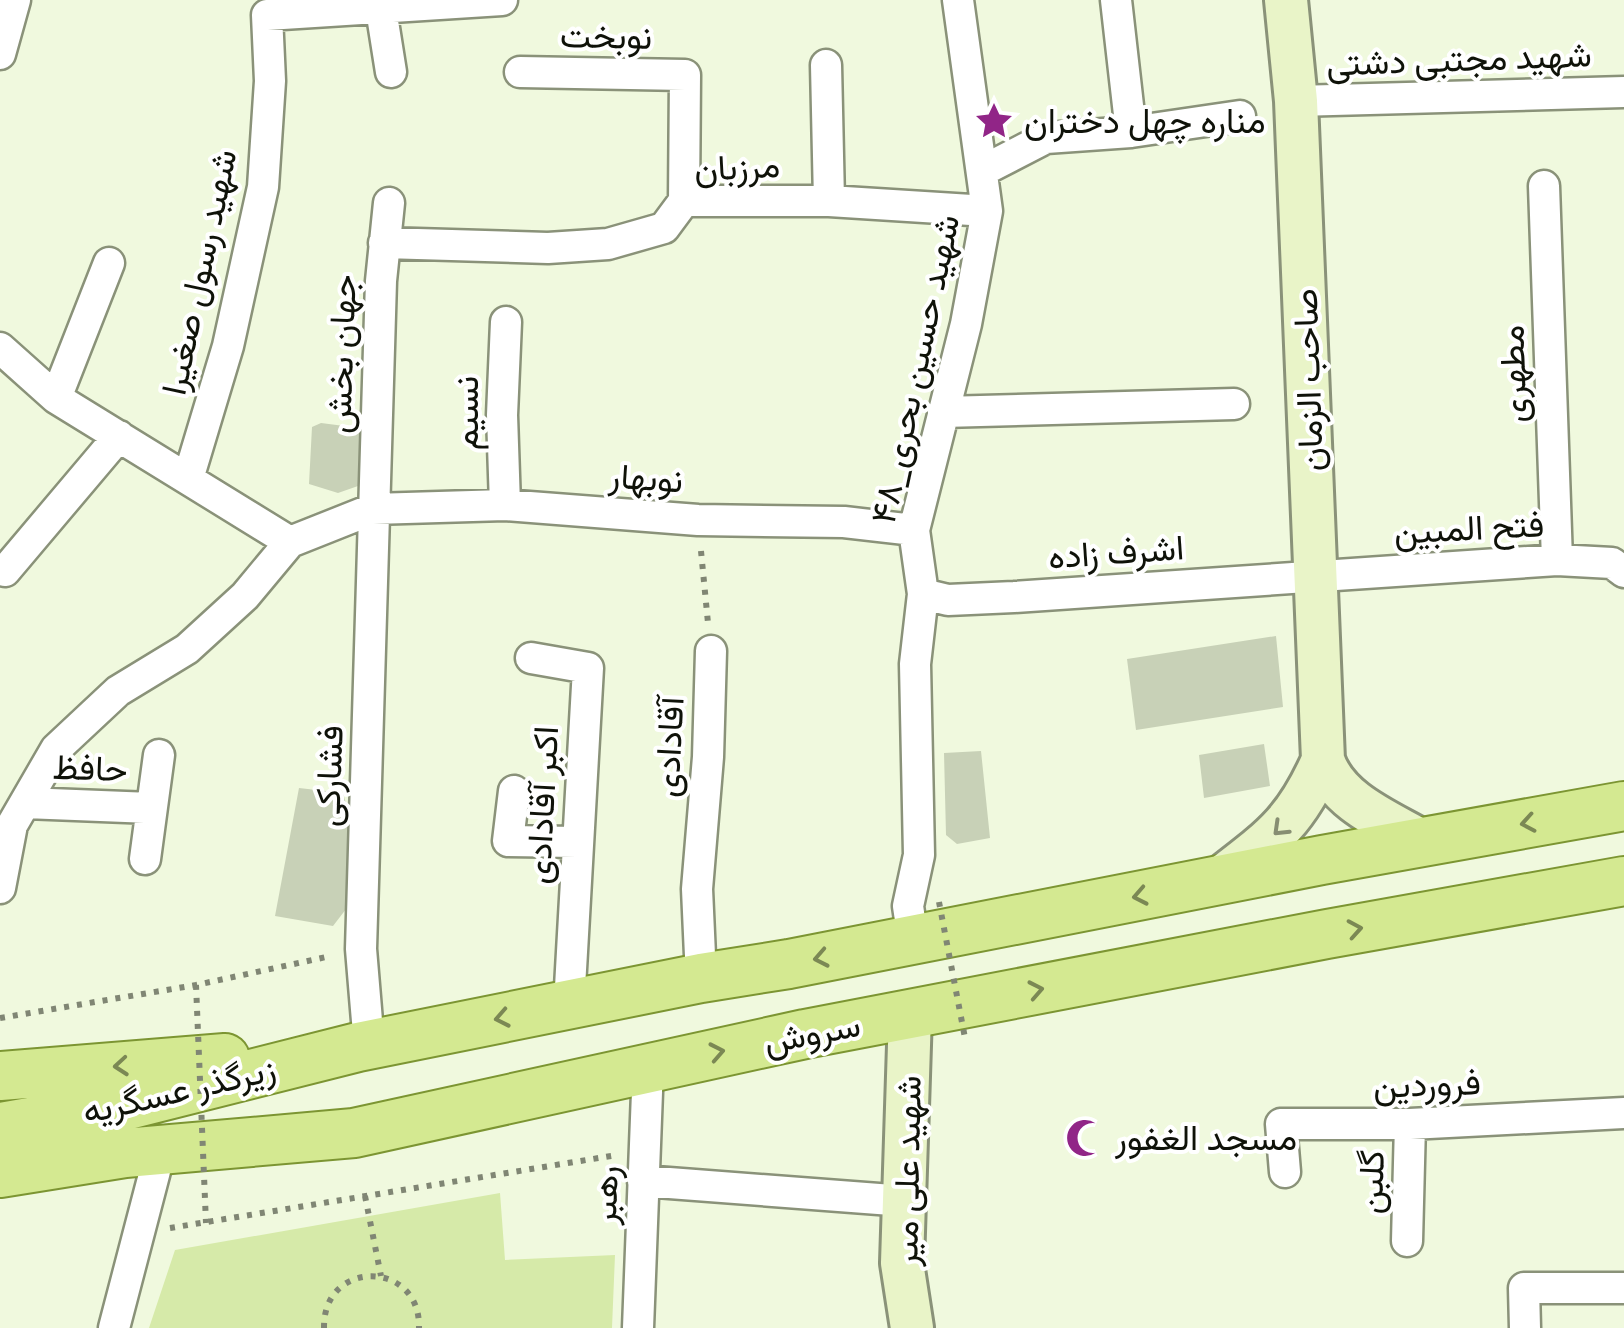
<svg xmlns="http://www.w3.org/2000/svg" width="1624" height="1328" font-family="Overpass,Vazirmatn,sans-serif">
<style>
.green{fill:#d6eaa9}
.building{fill:#c8d1b7}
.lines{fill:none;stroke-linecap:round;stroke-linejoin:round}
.street-casing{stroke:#8a9279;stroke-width:35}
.secondary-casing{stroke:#8a9279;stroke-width:48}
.primary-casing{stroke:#7c9532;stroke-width:52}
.path{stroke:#808674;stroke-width:6;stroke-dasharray:5 8;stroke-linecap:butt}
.street{stroke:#fff;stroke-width:30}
.secondary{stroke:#e9f4c8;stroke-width:42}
.primary{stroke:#d4e991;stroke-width:48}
.path-bridge{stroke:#808674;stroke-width:6;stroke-dasharray:5 8;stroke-linecap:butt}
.oneway{stroke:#7b8854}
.oneway2{stroke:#878e72}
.labels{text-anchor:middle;stroke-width:8;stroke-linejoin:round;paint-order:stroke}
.street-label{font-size:35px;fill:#0f1209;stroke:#fff}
.poi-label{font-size:35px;fill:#0f1209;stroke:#fff;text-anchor:start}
</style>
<rect width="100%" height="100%" fill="#f0f9de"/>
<path class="green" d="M 500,1193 L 505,1260 L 615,1255 L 612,1328 L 149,1328 L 175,1250 Z"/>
<path class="building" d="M 321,423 L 360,428 L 358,486 L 338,493 L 309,484 L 312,427 Z
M 1276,636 L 1283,707 L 1136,730 L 1127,659 Z
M 1264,744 L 1270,786 L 1204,798 L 1199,755 Z
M 981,751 L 990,838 L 957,844 L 946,835 L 944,753 Z
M 299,788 L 343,793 L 351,821 L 353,900 L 333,926 L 275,916 Z"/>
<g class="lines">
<g class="street-casing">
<path id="street" d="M 1116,0 L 1131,132
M 381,9 L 391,72
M 0,54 L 15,0
M 826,65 L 829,201
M 520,72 L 685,75 L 684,201
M 1296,101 L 1624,92
M 984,170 L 1046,138 L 1131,132 L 1240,116
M 1544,186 L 1557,560
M 384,243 L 548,248 L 608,244 L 664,228 L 684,201 L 829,201 L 987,211
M 0,348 L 56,398 L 290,542 L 373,509 L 505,505 L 698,520 L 844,522 L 914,530
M 56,398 L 109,263
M 943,412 L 1234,404
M 188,479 L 228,346 L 263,187 L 270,81 L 267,15 L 502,0
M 505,505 L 502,415 L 506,322
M 5,571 L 119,436
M 923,594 L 948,600 L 1014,597 L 1557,560 L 1612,563 L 1624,572
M 531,658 L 588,668 L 569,1005
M 514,791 L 508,841 L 577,842
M 25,803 L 151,808
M 145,859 L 159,755
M 0,888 L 12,825 L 56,749 L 118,691 L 187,649 L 245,596 L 290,542
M 913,940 L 908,906 L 919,855 L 915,664 L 923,594 L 914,530 L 966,324 L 987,211 L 958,0
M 701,978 L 697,889 L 708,757 L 711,651
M 369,1045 L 361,949 L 381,281 L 389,203
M 1285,1172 L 1281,1124 L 1410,1124 L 1624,1113
M 643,1181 L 905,1201
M 1407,1241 L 1410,1124
M 114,1328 L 155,1171
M 638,1328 L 648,1066
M 1525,1328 L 1524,1288 L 1624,1288"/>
</g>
<g class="secondary-casing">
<path id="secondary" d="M 1286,0 L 1296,101 L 1323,760 C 1337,802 1387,821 1423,842
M 1217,881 C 1271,839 1295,824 1323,760
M 910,1014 L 902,1263 L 912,1328"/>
</g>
<g class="primary-casing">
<path id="primary" d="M 0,1076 L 225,1058
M 0,1127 L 128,1105 L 358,1047 L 701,978 L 789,964 L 1322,860 L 1624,806
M 0,1173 L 125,1153 L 354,1133 L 805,1034 L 1327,934 L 1624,881"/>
</g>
<path class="path" d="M 701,551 L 708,623
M 0,1018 L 196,985 L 331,956
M 365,1196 L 381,1276
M 170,1228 L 617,1155
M 324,1328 C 323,1258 421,1260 419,1328"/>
<use href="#street" class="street"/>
<use href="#secondary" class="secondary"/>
<use href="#primary" class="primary"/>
<path class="path-bridge" d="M 939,902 L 965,1038
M 196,985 L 206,1223"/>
</g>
<defs><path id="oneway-chevron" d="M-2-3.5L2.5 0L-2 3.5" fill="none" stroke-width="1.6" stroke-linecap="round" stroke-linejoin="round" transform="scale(2.5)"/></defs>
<g class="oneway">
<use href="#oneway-chevron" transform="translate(1528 823) rotate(170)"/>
<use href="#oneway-chevron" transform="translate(1140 896) rotate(169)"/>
<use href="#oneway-chevron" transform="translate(1355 929) rotate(-10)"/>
<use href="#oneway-chevron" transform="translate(821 958) rotate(169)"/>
<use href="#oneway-chevron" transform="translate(1036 990) rotate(-11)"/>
<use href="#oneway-chevron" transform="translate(502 1018) rotate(169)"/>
<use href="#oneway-chevron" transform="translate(717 1052) rotate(-11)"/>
<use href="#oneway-chevron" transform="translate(121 1066) rotate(175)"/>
</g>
<use class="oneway2" href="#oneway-chevron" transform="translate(1280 829) rotate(136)"/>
<defs>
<g id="sight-bare" transform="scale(3)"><path d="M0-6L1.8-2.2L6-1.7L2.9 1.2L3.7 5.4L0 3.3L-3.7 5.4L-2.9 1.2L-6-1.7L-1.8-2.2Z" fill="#912587" stroke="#fff" stroke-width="2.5" paint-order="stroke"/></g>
<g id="mosque-bare" transform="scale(3)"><path d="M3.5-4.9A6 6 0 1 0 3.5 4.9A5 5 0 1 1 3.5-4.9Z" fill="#912587" stroke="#fff" stroke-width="2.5" paint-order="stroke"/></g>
</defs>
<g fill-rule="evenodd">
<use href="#sight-bare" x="994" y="121"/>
<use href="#mosque-bare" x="1085" y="1138"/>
</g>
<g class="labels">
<g class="street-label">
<text transform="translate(606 36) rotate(1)" y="12">نوبخت</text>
<text transform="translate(1459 59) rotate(-2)" y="12">شهید مجتبی دشتی</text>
<text transform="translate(737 167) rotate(-3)" y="12">مرزبان</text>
<text transform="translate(199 272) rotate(-78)" y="12">شهید رسول صغیرا</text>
<text transform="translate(341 354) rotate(-88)" y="12">جهان بخش</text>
<text transform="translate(915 369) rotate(-78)" y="12">۴۸_شهید حسین بحری</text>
<text transform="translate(1513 374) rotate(-92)" y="12">مطهری</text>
<text transform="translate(1308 380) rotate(-92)" y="12">صاحب الزمان</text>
<text transform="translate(466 413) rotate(-90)" y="12">نسیم</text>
<text transform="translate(646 478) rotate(4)" y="12">نوبهار</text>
<text transform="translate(1469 528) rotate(-3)" y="12">فتح المبین</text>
<text transform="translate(1116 552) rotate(-4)" y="12">اشرف زاده</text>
<text transform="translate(669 747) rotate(-87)" y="12">آقادادی</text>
<text transform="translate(90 768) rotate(2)" y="12">حافظ</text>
<text transform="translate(329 776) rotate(-88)" y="12">فشارکی</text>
<text transform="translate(542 805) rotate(-87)" y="12">اکبر آقادادی</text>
<text transform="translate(812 1033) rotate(-11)" y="12">سروش</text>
<text transform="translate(1427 1084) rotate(-2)" y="12">فروردین</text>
<text transform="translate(179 1090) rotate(-13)" y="12">زیرگذر عسگریه</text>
<text transform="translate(907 1171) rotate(-89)" y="12">شهید علی میر</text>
<text transform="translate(1371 1182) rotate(-88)" y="12">گلبن</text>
<text transform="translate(605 1195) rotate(-87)" y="12">رهبر</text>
</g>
<g class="poi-label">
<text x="1024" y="133">مناره چهل دختران</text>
<text x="1115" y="1150">مسجد الغفور</text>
</g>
</g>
</svg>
